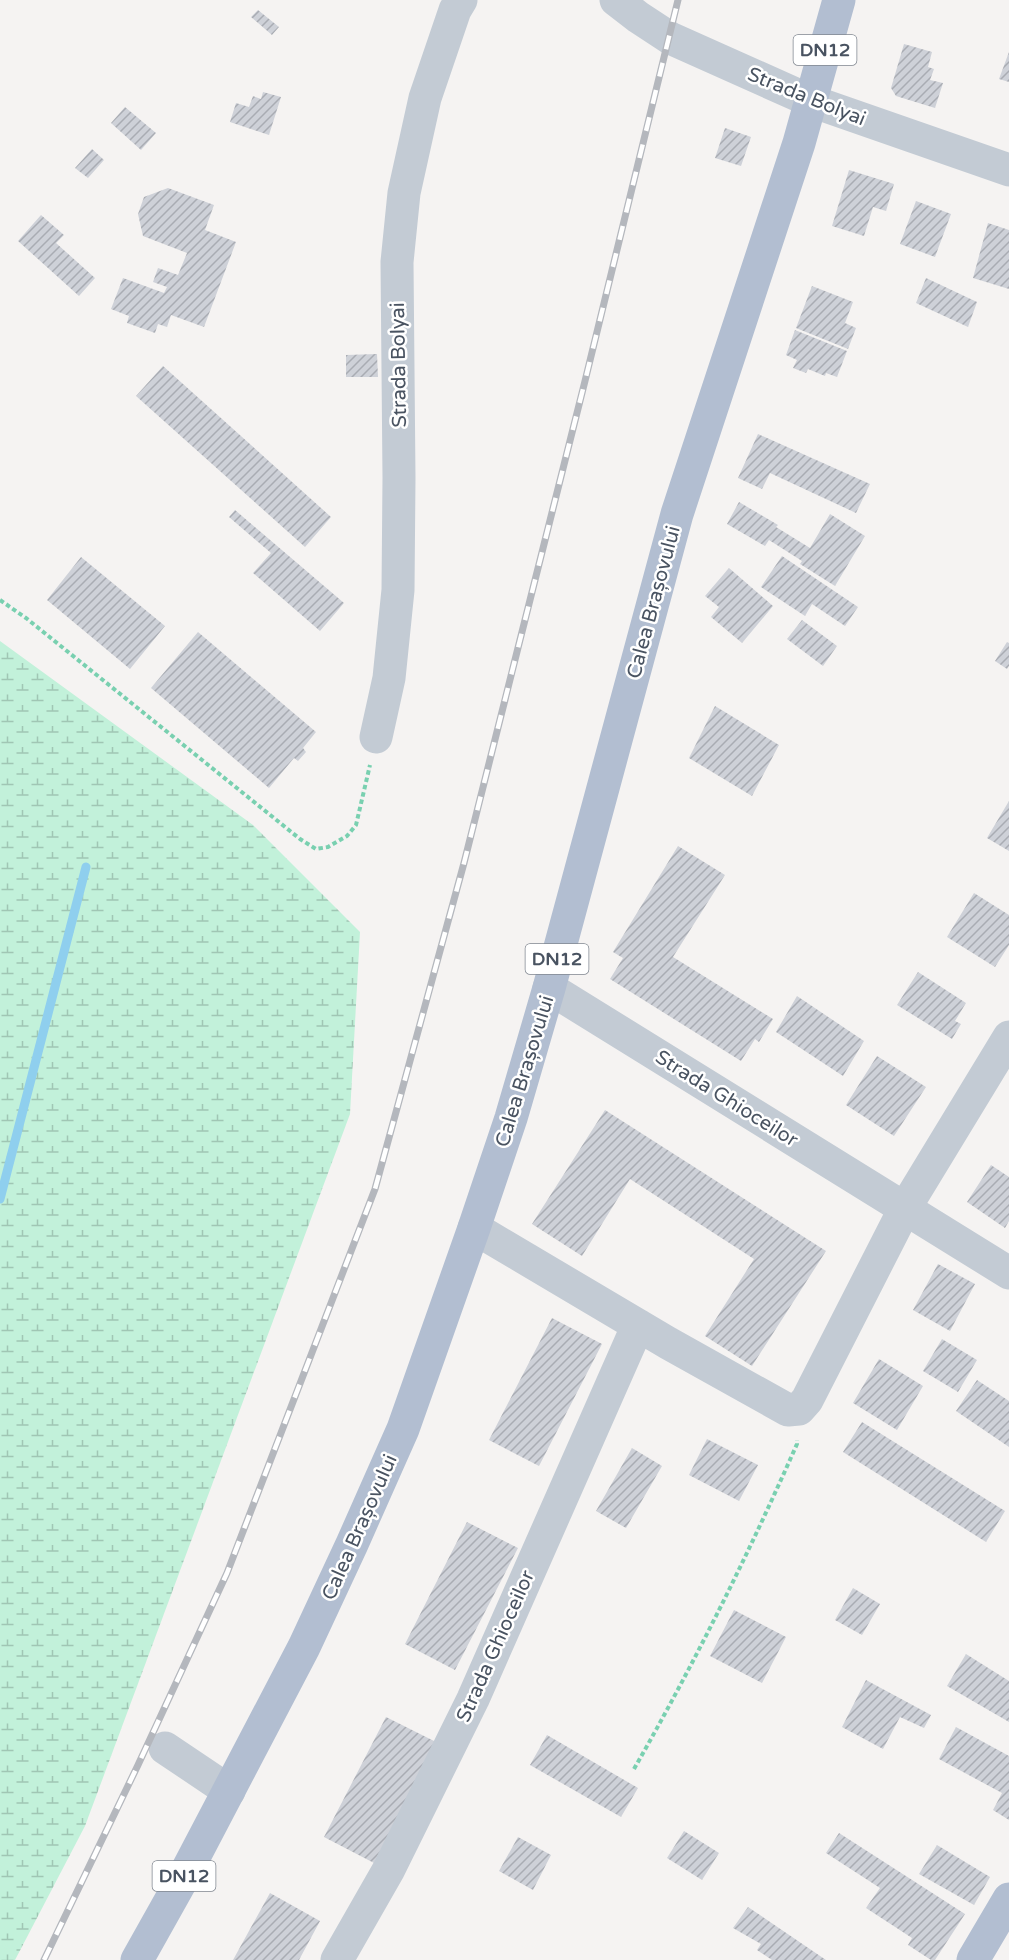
<svg xmlns="http://www.w3.org/2000/svg" width="1009" height="1960" font-family="'Varela Round',sans-serif">
<style>
.wetland{fill:url(#wetland-marsh)}
.lines{fill:none;stroke-linecap:round;stroke-linejoin:round}
.stream{stroke:#8fcfee;stroke-width:9}
.building{fill:url(#building-hatch)}
.path{stroke:#79d0b0;stroke-width:4;stroke-dasharray:4.5 3;stroke-linecap:butt}
.minor{stroke:#c3cbd4;stroke-width:33}
.major{stroke:#b2bed1;stroke-width:33}
.rail-casing{stroke:#b4b7bd;stroke-width:7}
.rail{stroke:#fff;stroke-width:4.5;stroke-dasharray:14;stroke-linecap:butt}
.labels{text-anchor:middle;stroke-width:5;stroke-linejoin:round;paint-order:stroke}
.shield{fill:#fff;stroke:#808790;stroke-width:1.5}
.shield-label{font-size:18px;font-weight:bold;fill:#495361}
.street-label{font-size:20px;fill:#495361;stroke:#fff}
</style>
<defs>
<pattern id="wetland-marsh" width="20" height="14" patternUnits="userSpaceOnUse" patternTransform="scale(1.5)"><rect width="20" height="14" fill="#c2f1da"/><path d="M1 5h8M5 5V1M11 12h8M15 12V8" fill="none" stroke="#a0c6b4"/></pattern>
<pattern id="building-hatch" width="6" height="6" patternUnits="userSpaceOnUse" patternTransform="scale(1.5)"><rect width="6" height="6" fill="#ced1d8"/><path d="M-1 1l2-2M0 6l6-6M5 7l2-2" fill="none" stroke="#a9acb3"/></pattern>
</defs>
<rect width="100%" height="100%" fill="#f5f3f2"/>
<path class="wetland" d="M 0,641 L 253,825 L 360,932 L 350,1114 L 85,1826 L 15,1960 L 0,1960 Z"/>
<g class="lines">
<path class="stream" d="M 0,1199 L 86,867"/>
</g>
<path class="building" d="M 258,10 L 279,27 L 272,35 L 251,17 Z
M 904,44 L 932,52 L 928,67 L 934,69 L 930,80 L 943,83 L 935,108 L 896,96 L 891,88 Z
M 1009,52 L 1009,82 L 999,79 Z
M 263,92 L 281,97 L 269,135 L 230,122 L 236,103 L 249,107 L 253,96 L 261,99 Z
M 125,107 L 156,133 L 141,150 L 111,123 Z
M 725,128 L 751,137 L 741,166 L 715,158 Z
M 92,149 L 104,160 L 88,178 L 75,168 Z
M 849,170 L 894,184 L 886,211 L 873,207 L 864,236 L 832,226 Z
M 168,188 L 214,205 L 205,230 L 236,242 L 204,327 L 171,315 L 167,327 L 158,324 L 155,333 L 127,323 L 129,316 L 111,309 L 123,278 L 164,293 L 167,287 L 153,282 L 158,268 L 178,275 L 187,253 L 143,236 L 138,214 L 144,197 Z
M 916,201 L 951,214 L 935,257 L 900,244 Z
M 41,215 L 64,235 L 56,243 L 95,278 L 79,296 L 18,241 Z
M 988,223 L 1009,230 L 1009,289 L 973,278 Z
M 926,278 L 977,302 L 968,327 L 916,303 Z
M 812,286 L 853,302 L 845,323 L 856,328 L 848,349 L 796,328 Z
M 795,330 L 847,351 L 837,377 L 826,373 L 825,376 L 808,369 L 806,373 L 793,368 L 797,360 L 786,355 Z
M 377,354 L 378,377 L 346,377 L 346,355 Z
M 163,366 L 331,517 L 305,547 L 136,396 Z
M 758,434 L 870,484 L 856,513 L 770,473 L 762,489 L 738,478 Z
M 739,502 L 778,525 L 776,527 L 810,548 L 830,514 L 865,536 L 835,586 L 800,564 L 802,561 L 769,540 L 765,546 L 727,524 Z
M 235,510 L 344,603 L 320,631 L 253,573 L 271,553 L 229,517 Z
M 782,556 L 858,607 L 845,626 L 812,604 L 805,616 L 761,587 Z
M 81,557 L 165,626 L 130,669 L 47,600 Z
M 729,568 L 773,606 L 742,643 L 711,617 L 719,607 L 705,596 Z
M 802,620 L 837,646 L 823,666 L 787,639 Z
M 198,632 L 316,732 L 303,748 L 306,752 L 298,761 L 294,758 L 269,788 L 151,688 Z
M 1007,642 L 1009,643 L 1009,666 L 1007,669 L 995,661 Z
M 715,706 L 779,745 L 752,796 L 689,758 Z
M 1009,801 L 1009,851 L 987,838 Z
M 678,846 L 725,875 L 673,957 L 773,1019 L 759,1042 L 755,1039 L 741,1061 L 610,979 L 623,958 L 613,952 Z
M 974,893 L 1009,915 L 1009,945 L 995,967 L 947,937 Z
M 918,972 L 966,1003 L 955,1021 L 961,1024 L 952,1039 L 897,1005 Z
M 797,996 L 864,1041 L 843,1076 L 776,1032 Z
M 877,1056 L 926,1087 L 894,1136 L 846,1105 Z
M 605,1110 L 826,1251 L 752,1366 L 705,1336 L 754,1259 L 630,1179 L 582,1256 L 532,1224 Z
M 991,1165 L 1009,1177 L 1009,1221 L 1005,1228 L 967,1202 Z
M 938,1264 L 975,1284 L 950,1331 L 913,1310 Z
M 552,1318 L 602,1344 L 539,1466 L 489,1440 Z
M 942,1339 L 977,1360 L 958,1392 L 923,1371 Z
M 879,1359 L 923,1386 L 897,1430 L 853,1403 Z
M 977,1380 L 1009,1401 L 1009,1447 L 956,1411 Z
M 862,1422 L 1005,1511 L 986,1542 L 843,1452 Z
M 707,1439 L 758,1465 L 739,1501 L 689,1475 Z
M 632,1448 L 662,1466 L 626,1528 L 596,1511 Z
M 467,1522 L 518,1548 L 455,1670 L 405,1644 Z
M 853,1588 L 880,1604 L 862,1635 L 835,1620 Z
M 734,1610 L 786,1637 L 762,1683 L 710,1656 Z
M 966,1654 L 1009,1681 L 1009,1722 L 947,1686 Z
M 866,1680 L 931,1715 L 924,1728 L 900,1717 L 883,1749 L 842,1727 Z
M 386,1717 L 436,1742 L 374,1863 L 324,1837 Z
M 956,1727 L 1009,1756 L 1009,1820 L 993,1810 L 1002,1793 L 939,1759 Z
M 547,1735 L 638,1788 L 621,1817 L 530,1765 Z
M 684,1831 L 719,1853 L 702,1880 L 667,1858 Z
M 839,1833 L 965,1914 L 935,1960 L 931,1960 L 908,1945 L 912,1938 L 866,1908 L 880,1888 L 826,1853 Z
M 518,1837 L 551,1855 L 533,1890 L 499,1871 Z
M 937,1845 L 990,1877 L 974,1905 L 919,1874 Z
M 270,1893 L 320,1921 L 299,1960 L 233,1960 Z
M 748,1907 L 826,1960 L 772,1960 L 757,1950 L 761,1944 L 733,1928 Z"/>
<g class="lines">
<path class="path" d="M 0,600 L 26,618 L 300,839 L 316,849 L 328,847 L 347,836 L 356,825 L 370,765
M 634,1769 C 694,1664 748,1555 797,1444 L 797,1440"/>
<path class="minor" d="M 616,0 L 638,17 L 670,38 L 811,101 L 1009,170
M 376,737 L 389,678 L 398,590 L 399,478 L 397,262 L 404,193 L 425,98 L 455,10 L 461,0
M 549,988 L 1009,1273
M 474,1228 L 668,1343 L 788,1410 L 799,1409 L 807,1400 L 905,1208 L 1009,1037
M 165,1748 L 229,1791
M 337,1960 L 389,1869 L 473,1699 L 638,1325"/>
<path class="major" d="M 137,1960 L 183,1878 L 304,1647 L 352,1544 L 403,1429 L 474,1228 L 511,1118 L 549,988 L 677,514 L 799,143 L 839,0
M 973,1960 L 1009,1899"/>
<g class="rail-casing">
<path id="rail" d="M 44,1960 L 138,1765 L 227,1573 L 375,1189 L 464,863 L 585,381 L 678,0"/>
</g>
<use href="#rail" class="rail"/>
</g>
<g class="labels">
<g class="shield">
<rect x="793.5" y="35" width="63" height="30" rx="4.5"/>
<rect x="525.5" y="944" width="63" height="30" rx="4.5"/>
<rect x="152.5" y="1861" width="63" height="30" rx="4.5"/>
</g>
<g class="shield-label">
<text x="825" y="56">DN12</text>
<text x="557" y="965">DN12</text>
<text x="184" y="1882">DN12</text>
</g>
<g class="street-label">
<text transform="translate(807 96) rotate(22)" y="7">Strada Bolyai</text>
<text transform="translate(398 365) rotate(-91)" y="7">Strada Bolyai</text>
<text transform="translate(653 602) rotate(-75)" y="7">Calea Brașovului</text>
<text transform="translate(524 1071) rotate(-73)" y="7">Calea Brașovului</text>
<text transform="translate(727 1098) rotate(32)" y="7">Strada Ghioceilor</text>
<text transform="translate(359 1527) rotate(-66)" y="7">Calea Brașovului</text>
<text transform="translate(495 1646) rotate(-66)" y="7">Strada Ghioceilor</text>
</g>
</g>
</svg>
